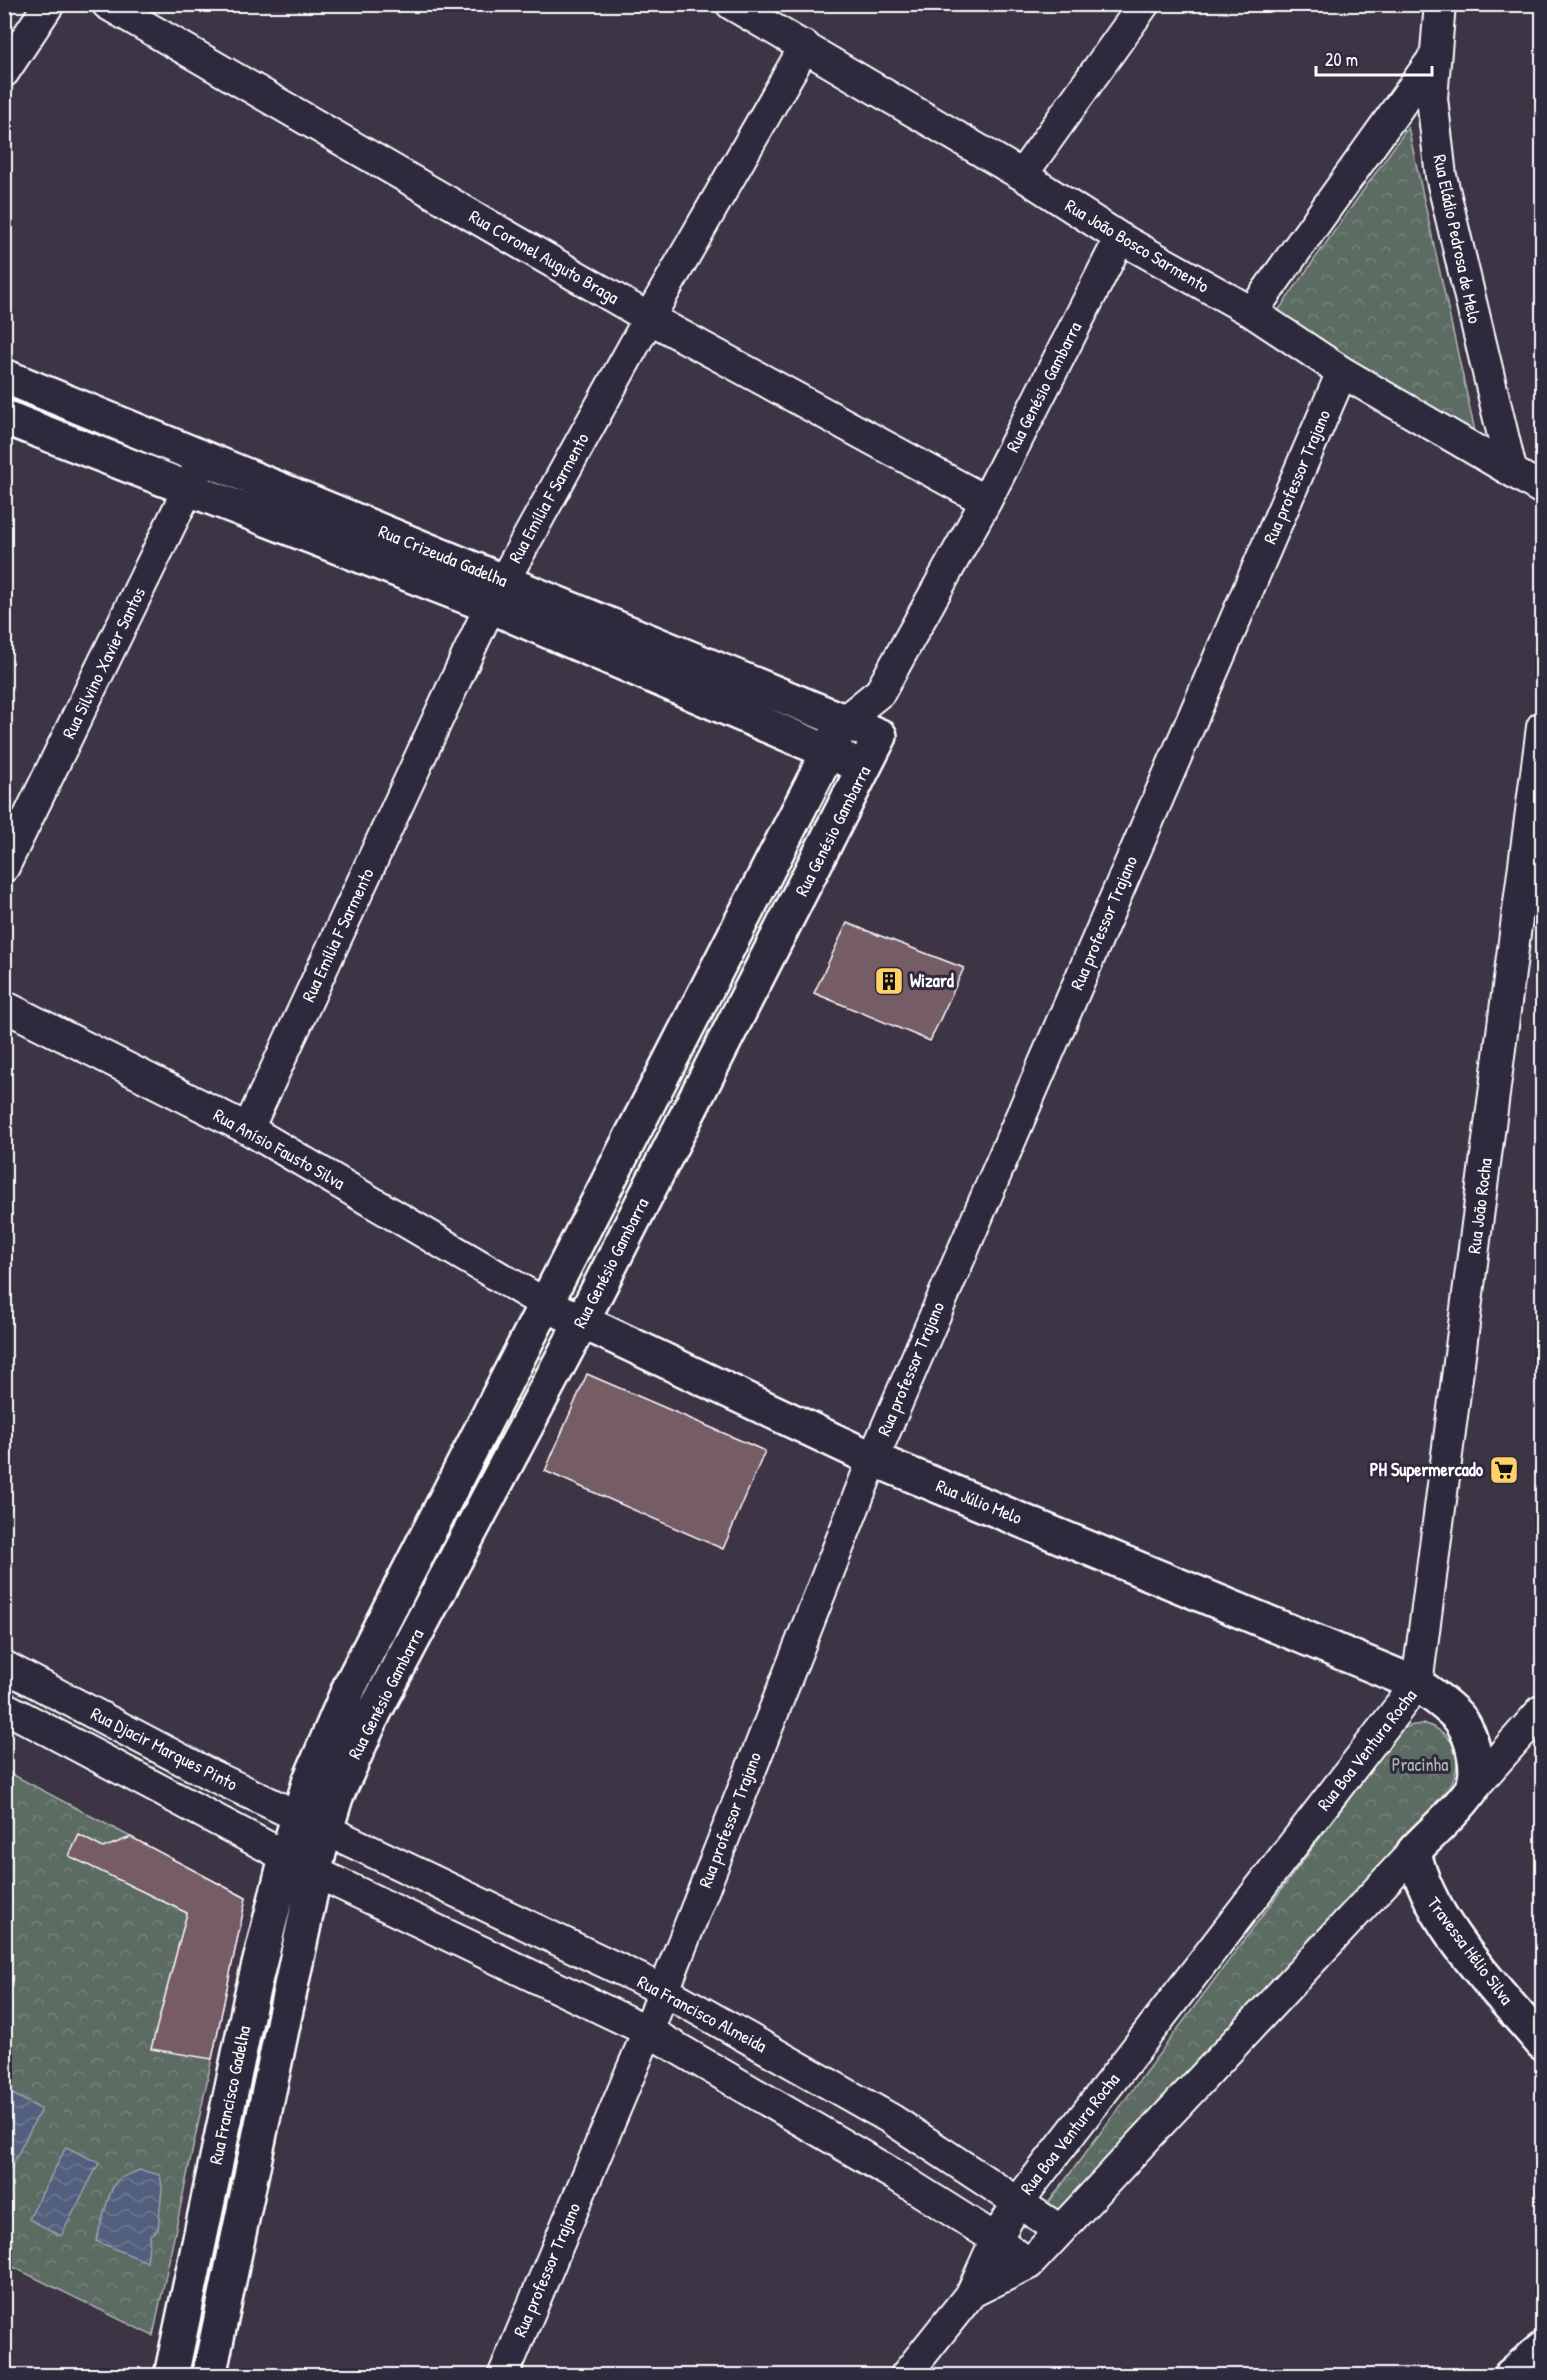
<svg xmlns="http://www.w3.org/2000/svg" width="1547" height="2380" font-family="'Patrick Hand',sans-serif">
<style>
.park{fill:url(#park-crowns);stroke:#aeb6b2;stroke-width:1.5}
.water{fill:url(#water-waves);stroke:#98a0b1;stroke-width:1.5}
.building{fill:#745c65;stroke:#fff;stroke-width:1.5}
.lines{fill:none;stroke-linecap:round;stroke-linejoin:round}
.minor-casing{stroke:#fff;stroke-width:34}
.tertiary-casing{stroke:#fff;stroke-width:38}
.minor{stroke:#2f2a3d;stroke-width:30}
.tertiary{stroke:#2f2a3d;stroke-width:33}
.labels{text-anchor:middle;stroke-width:6;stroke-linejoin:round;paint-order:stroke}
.street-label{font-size:18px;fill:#fff;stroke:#2f2a3d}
.poi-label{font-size:18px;font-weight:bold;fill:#fff;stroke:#2f2a3d;text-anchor:start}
.park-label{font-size:18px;fill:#aeb6b2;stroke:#2f2a3d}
</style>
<defs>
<pattern id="park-crowns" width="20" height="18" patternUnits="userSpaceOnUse" patternTransform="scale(1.5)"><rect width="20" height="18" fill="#5c6c64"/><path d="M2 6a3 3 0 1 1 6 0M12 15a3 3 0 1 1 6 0" fill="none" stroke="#74827b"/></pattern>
<pattern id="water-waves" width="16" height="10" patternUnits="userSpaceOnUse" patternTransform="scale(1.5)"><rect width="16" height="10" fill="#53617d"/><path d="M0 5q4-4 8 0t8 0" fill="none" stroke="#6d7990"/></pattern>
</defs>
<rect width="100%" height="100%" fill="#3d3445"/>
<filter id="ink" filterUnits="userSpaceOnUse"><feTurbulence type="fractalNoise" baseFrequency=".0167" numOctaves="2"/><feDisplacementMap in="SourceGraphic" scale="12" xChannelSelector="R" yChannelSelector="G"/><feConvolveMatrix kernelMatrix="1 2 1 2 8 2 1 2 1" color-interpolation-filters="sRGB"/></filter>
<g filter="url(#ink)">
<path class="park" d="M 1408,127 L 1478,445 L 1268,325 Z
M 1426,1724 C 1457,1735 1465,1760 1449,1788 L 1052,2237 L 1034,2222 L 1401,1729 L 1413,1725 Z
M 4,1770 L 246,1898 L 153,2336 L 5,2263 Z"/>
<path class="water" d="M 5,2090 L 41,2109 L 5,2179 Z
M 66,2147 L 99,2163 L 61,2236 L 29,2219 Z
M 140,2170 L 160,2175 L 162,2188 L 158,2229 L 150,2235 L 147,2262 L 96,2241 C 101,2227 108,2190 117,2181 C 122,2176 133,2173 140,2170 Z"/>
<path class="building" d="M 847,923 L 964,968 L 930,1041 L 814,993 Z
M 587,1374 L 765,1451 L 723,1549 L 545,1471 Z
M 79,1835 L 103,1848 L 131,1837 L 246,1898 L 212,2059 L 151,2049 L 187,1913 L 69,1856 Z"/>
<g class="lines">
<g class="minor-casing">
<path id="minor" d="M 107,4 L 649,318 L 986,501
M 731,4 L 1022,175 L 1120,238 L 1252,312 L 1342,372 L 1542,489
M 1440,4 L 1432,98 L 1441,176 L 1511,469
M 4,72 L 49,4
M 1022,175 L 1144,4
M 1252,312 L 1435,56
M 844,721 L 880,692 L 986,501 L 1120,238
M 4,867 L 203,458
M 4,1006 L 248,1129 L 547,1305
M 248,1129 L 490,606 L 649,318 L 805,46
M 4,1666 L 211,1775 L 663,1990 L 891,2119 L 1060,2230
M 4,1707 L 315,1872 L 648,2031 L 898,2177 L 996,2239 L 1029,2264
M 1472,1789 L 1542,1710
M 972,2292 L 1029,2264 L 1414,1851
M 503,2376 L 648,2031 L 873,1459 L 1342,372
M 905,2376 L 972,2292 L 996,2239 L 1018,2202 L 1417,1684 L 1542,727"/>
</g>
<g class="tertiary-casing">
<path id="tertiary" d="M 4,376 L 880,736 L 582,1321 L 375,1711 L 336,1797 L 319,1853 L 209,2376
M 4,417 L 490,606 L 847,760
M 562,1312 L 873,1459 L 1417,1684 C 1432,1695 1448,1705 1460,1719 C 1472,1735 1482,1772 1471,1790 C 1458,1810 1431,1833 1414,1851 C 1428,1923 1496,1988 1542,2043
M 171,2376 L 251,1997 L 286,1857 L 310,1780 L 350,1686 L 844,721
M 1510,2376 L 1542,2349"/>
</g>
<use href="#minor" class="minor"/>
<use href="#tertiary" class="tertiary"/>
</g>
</g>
<defs>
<g id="building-square" transform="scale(1.5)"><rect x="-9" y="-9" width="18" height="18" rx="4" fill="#ffd166" stroke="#2f2a3d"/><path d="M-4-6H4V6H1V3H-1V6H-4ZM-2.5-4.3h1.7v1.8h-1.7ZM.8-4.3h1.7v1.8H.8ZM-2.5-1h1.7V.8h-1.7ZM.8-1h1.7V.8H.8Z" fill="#111"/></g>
<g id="supermarket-square" transform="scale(1.5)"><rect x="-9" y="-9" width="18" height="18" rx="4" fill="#ffd166" stroke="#2f2a3d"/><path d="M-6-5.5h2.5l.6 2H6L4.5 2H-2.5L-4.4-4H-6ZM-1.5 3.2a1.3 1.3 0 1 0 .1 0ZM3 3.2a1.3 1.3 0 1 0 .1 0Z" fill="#111"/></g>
</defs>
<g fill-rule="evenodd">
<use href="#building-square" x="889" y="981"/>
<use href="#supermarket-square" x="1504" y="1470"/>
</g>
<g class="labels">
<g class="street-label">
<text transform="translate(1457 239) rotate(78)" y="6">Rua Eládio Pedrosa de Melo</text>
<text transform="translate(1137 246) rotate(31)" y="6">Rua João Bosco Sarmento</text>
<text transform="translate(544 257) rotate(30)" y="6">Rua Coronel Auguto Braga</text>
<text transform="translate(1044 387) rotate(-63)" y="6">Rua Genésio Gambarra</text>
<text transform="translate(1297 477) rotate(-67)" y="6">Rua professor Trajano</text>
<text transform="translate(549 498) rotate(-61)" y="6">Rua Emília F Sarmento</text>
<text transform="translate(443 556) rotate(22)" y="6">Rua Crizeuda Gadelha</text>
<text transform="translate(104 663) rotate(-64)" y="6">Rua Silvino Xavier Santos</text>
<text transform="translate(833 831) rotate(-63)" y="6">Rua Genésio Gambarra</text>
<text transform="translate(1104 923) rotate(-67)" y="6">Rua professor Trajano</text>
<text transform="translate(338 935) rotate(-65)" y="6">Rua Emília F Sarmento</text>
<text transform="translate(279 1149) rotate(29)" y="6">Rua Anísio Fausto Silva</text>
<text transform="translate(1480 1206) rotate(-83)" y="6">Rua João Rocha</text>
<text transform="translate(611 1263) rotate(-63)" y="6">Rua Genésio Gambarra</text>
<text transform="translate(911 1369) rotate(-67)" y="6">Rua professor Trajano</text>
<text transform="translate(979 1502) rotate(22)" y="6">Rua Júlio Melo</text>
<text transform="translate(386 1694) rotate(-63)" y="6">Rua Genésio Gambarra</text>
<text transform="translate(164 1749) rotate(27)" y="6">Rua Djacir Marques Pinto</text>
<text transform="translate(1367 1750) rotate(-52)" y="6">Rua Boa Ventura Rocha</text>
<text transform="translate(730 1820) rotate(-69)" y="6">Rua professor Trajano</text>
<text transform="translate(1470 1951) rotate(53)" y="6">Travessa Hélio Silva</text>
<text transform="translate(702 2014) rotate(28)" y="6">Rua Francisco Almeida</text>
<text transform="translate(230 2095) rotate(-78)" y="6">Rua Francisco Gadelha</text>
<text transform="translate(1070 2134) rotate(-52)" y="6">Rua Boa Ventura Rocha</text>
<text transform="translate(547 2270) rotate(-67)" y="6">Rua professor Trajano</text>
</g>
<g class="poi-label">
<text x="910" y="987">Wizard</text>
<text x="1483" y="1476" text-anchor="end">PH Supermercado</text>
</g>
<g class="park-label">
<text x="1420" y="1771">Pracinha</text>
</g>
</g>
<rect width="1547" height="2380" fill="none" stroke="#2f2a3d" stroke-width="24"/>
<rect x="12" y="12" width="1523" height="2356" fill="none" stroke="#fff" stroke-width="2" filter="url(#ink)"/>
<path d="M1316 66v9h116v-9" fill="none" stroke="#ffffff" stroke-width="3"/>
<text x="1325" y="66" font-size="18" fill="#ffffff" stroke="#2f2a3d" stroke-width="4.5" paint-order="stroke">20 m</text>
</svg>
